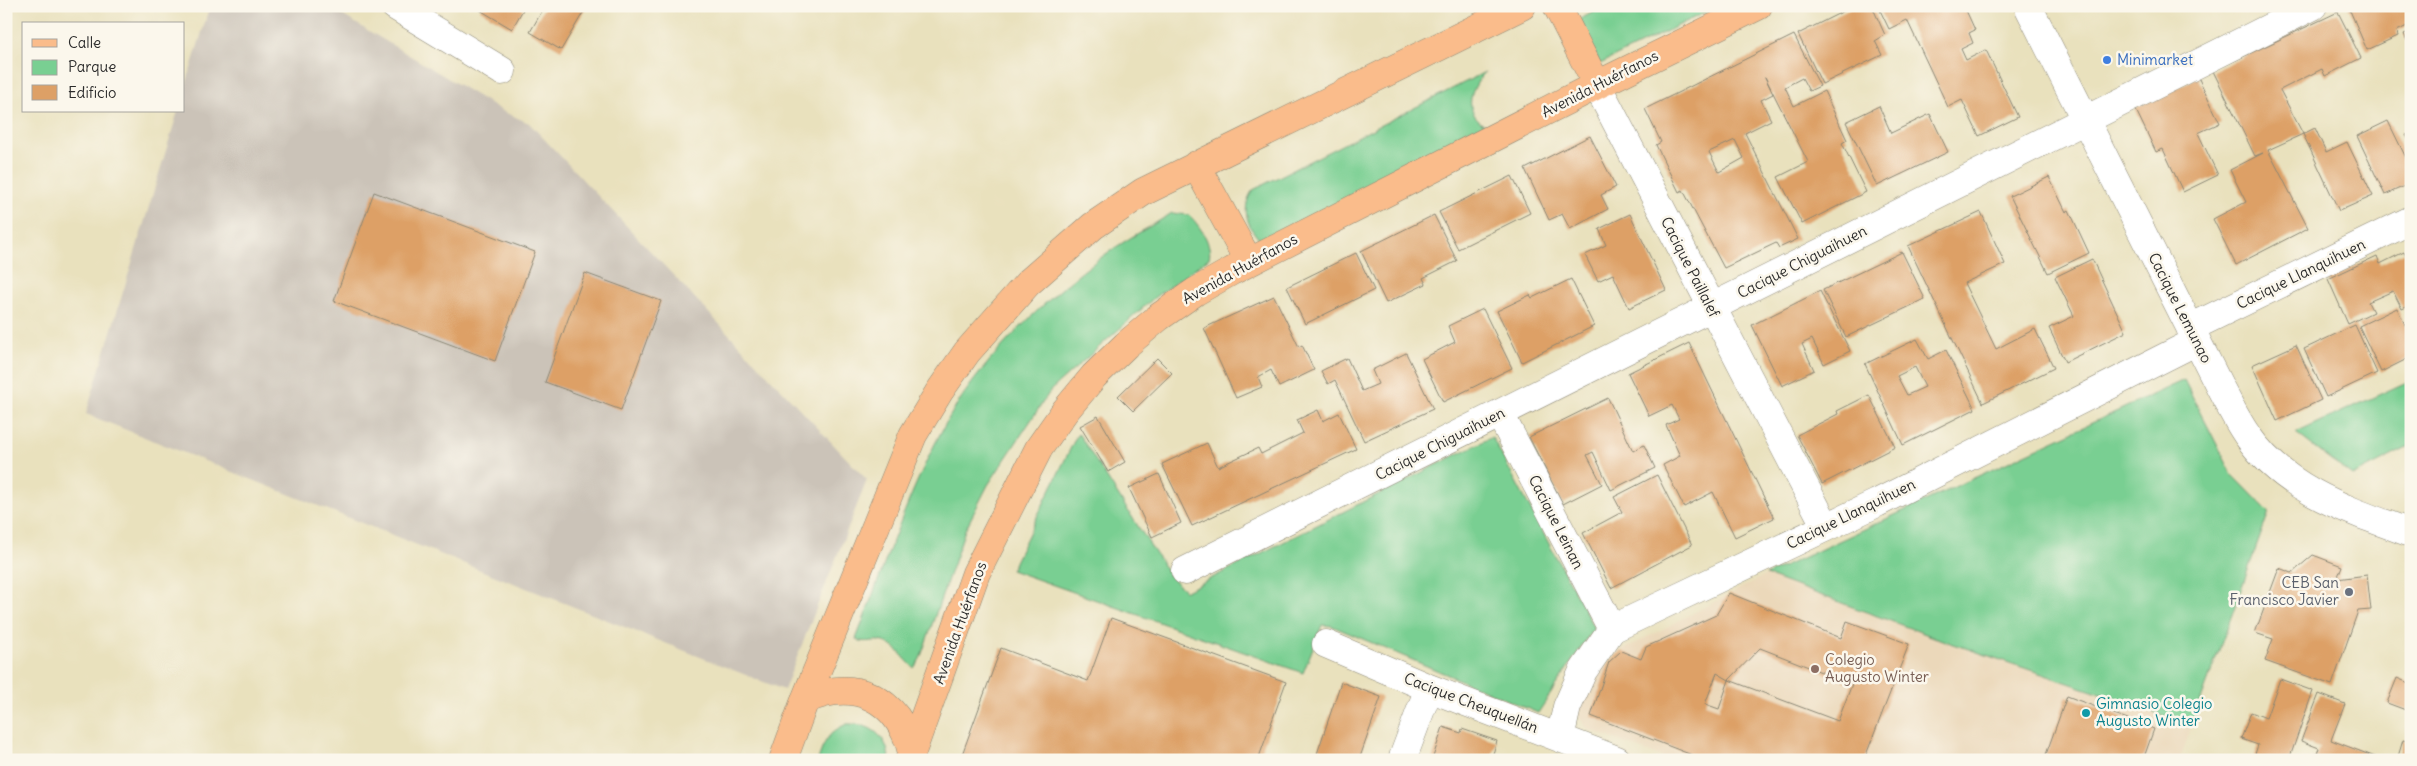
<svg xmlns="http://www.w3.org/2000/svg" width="2417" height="766" font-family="Delius,sans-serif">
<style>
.built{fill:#ebd8ba}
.industrial{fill:#cbc3b8}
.green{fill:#79cf92;stroke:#527d5e}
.building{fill:#dda066;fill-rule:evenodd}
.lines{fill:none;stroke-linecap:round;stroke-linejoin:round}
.street-casing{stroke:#8a8674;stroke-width:29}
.primary-casing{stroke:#8a8674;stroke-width:29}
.street{stroke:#fff;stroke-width:28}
.primary{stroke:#fabc8b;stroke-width:28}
.shop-dot{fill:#3f7fe0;stroke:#fbf7ec;stroke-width:2}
.worship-dot{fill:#6b7280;stroke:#fbf7ec;stroke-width:2}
.education-dot{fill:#8d6e63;stroke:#fbf7ec;stroke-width:2}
.culture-dot{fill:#0f9aa8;stroke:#fbf7ec;stroke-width:2}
.labels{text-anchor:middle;stroke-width:5;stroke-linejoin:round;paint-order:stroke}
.shop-label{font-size:15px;fill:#366cbe;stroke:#fbf7ec;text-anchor:start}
.street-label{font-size:15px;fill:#2b2b2b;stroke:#fbf7ec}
.worship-label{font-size:15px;fill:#5b616d;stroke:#fbf7ec;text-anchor:end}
.education-label{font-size:15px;fill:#785e54;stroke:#fbf7ec;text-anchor:start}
.culture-label{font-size:15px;fill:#0d838f;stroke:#fbf7ec;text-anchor:start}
</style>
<rect width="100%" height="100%" fill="#fbf7ec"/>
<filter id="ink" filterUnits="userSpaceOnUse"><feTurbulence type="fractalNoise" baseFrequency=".02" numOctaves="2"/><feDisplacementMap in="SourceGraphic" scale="10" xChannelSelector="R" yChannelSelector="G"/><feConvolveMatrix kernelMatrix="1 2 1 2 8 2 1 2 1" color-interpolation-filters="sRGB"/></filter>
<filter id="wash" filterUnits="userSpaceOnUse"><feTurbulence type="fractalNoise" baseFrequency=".0096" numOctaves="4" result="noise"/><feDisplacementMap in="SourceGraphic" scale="20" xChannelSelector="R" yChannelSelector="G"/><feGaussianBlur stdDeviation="1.12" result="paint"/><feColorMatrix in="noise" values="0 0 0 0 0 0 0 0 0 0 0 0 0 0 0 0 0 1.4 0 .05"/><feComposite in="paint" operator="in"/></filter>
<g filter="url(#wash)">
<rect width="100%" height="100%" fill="#e9e1bd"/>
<path class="built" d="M 1766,575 L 1942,640 L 2192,725 L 2180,760 L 1669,760 L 1588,729 L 1575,712 L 1596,676 L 1621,651 Z"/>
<path class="industrial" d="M 210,6 L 327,6 L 504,112 L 529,123 L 867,480 L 784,690 L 86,414 L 178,111 L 184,111 L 184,91 Z"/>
<path class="green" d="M 1606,6 L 1718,6 L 1600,64 L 1580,19 Z
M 1485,72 C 1468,93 1462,113 1490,128 L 1264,243 C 1247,230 1240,208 1253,190 Z
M 1172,213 L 1189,215 C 1199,225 1213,244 1209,258 L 1155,297 L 1051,390 L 988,485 L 965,530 L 920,659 L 914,668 C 904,659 895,643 880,641 C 871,640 864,644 856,639 C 885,565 910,485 950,416 C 985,355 1058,286 1116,247 C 1134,235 1153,225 1172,213 Z
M 2184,380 L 2232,474 L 2269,512 L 2192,725 L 1942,640 L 1766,575 Z
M 2411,380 L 2411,446 L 2352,476 L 2296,433 Z
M 1078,433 L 1172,579 L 1186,591 L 1492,437 L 1594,628 L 1538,713 L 1332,626 L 1322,625 L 1303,673 L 1011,570 Z
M 847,724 C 869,723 888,735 889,760 L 818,760 C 824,742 828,732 847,724 Z"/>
<g id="blocks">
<path class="building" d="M 482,6 L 525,6 L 512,29 L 480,10 Z
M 545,6 L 587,6 L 561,50 L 530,32 Z
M 1854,6 L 1872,6 L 1885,35 L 1875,41 L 1882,55 L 1822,84 L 1798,34 Z
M 1878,6 L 1964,6 L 1975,30 L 1969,33 L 1973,43 L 1961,49 L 1966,60 L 1986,50 L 2018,117 L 1979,136 L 1962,100 L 1948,107 L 1907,20 L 1889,29 Z
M 2348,6 L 2411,6 L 2411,24 L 2397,31 L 2398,36 L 2367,50 Z
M 2338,12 L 2361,58 L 2325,76 L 2322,69 L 2280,90 L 2303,134 L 2268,150 L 2308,228 L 2236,265 L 2213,219 L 2246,202 L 2230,170 L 2263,153 L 2255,156 L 2213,71 Z
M 2411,31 L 2411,49 L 2404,34 Z
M 1794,35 L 1820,86 L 1809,91 L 1802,78 L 1785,87 L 1794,106 L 1824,91 L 1847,140 L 1842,143 L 1866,192 L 1802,224 L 1778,177 L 1808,162 L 1765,77 L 1773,94 L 1761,100 L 1771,120 L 1745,133 L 1798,239 L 1779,248 L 1776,243 L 1724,268 L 1683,190 L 1679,192 L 1656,145 L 1661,142 L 1645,109 ZM 1735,140 L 1744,158 L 1719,172 L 1709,152 Z
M 2198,77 L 2220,123 L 2198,133 L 2218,175 L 2183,192 L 2163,149 L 2156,152 L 2135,108 Z
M 1879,106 L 1891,133 L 1930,114 L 1948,152 L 1877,186 L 1846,122 Z
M 2388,121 L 2411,168 L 2411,183 L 2385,195 L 2357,136 Z
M 2315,128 L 2326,152 L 2347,142 L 2373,196 L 2339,211 L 2303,134 Z
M 2411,133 L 2411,144 L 2406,135 Z
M 1590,136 L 1616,187 L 1601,195 L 1608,209 L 1570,229 L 1562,214 L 1549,220 L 1525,169 Z
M 1512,176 L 1530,213 L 1458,249 L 1439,212 Z
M 2049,177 L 2066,212 L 2069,210 L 2089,253 L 2048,273 L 2010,196 Z
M 374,192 L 535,252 L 495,361 L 334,301 Z
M 1981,212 L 2005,264 L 1964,283 L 1996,349 L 2035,329 L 2054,368 L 1983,403 L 1908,246 Z
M 1630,214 L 1666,290 L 1629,308 L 1613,274 L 1598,281 L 1585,255 L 1606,245 L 1599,229 Z
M 1434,215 L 1457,261 L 1423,278 L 1426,284 L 1386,303 L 1361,251 Z
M 1902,252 L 1925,299 L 1846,337 L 1823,290 Z
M 2404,252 L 2411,267 L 2411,286 L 2407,287 L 2411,295 L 2411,305 L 2402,309 L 2393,291 L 2368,302 L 2373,312 L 2348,324 L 2328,279 L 2377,256 L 2380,264 Z
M 1356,253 L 1374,290 L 1305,324 L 1287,287 Z
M 2092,259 L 2126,332 L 2065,362 L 2049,328 L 2074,316 L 2055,277 Z
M 585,273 L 661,301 L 621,410 L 545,382 Z
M 1571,279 L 1594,326 L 1522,362 L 1497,311 L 1530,295 L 1532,298 Z
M 1820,291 L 1850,351 L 1824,364 L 1812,339 L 1802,344 L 1814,370 L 1782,386 L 1752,325 Z
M 1274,296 L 1299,347 L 1302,345 L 1314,370 L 1279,387 L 1271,370 L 1258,377 L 1262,387 L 1236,398 L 1204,328 Z
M 2397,308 L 2411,337 L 2411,357 L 2381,372 L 2359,326 Z
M 1483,309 L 1512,368 L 1443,402 L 1422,359 L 1455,342 L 1448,326 Z
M 2355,325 L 2377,373 L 2326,397 L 2304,349 Z
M 1917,339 L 1928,359 L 1946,350 L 1975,409 L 1903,445 L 1865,364 ZM 1915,367 L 1925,387 L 1907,395 L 1897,376 Z
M 1689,343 L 1774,518 L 1735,537 L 1713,492 L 1684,507 L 1663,465 L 1680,456 L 1666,425 L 1679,419 L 1672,405 L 1649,416 L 1628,373 Z
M 2296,345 L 2321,400 L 2277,421 L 2252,365 Z
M 1406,353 L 1433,409 L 1364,441 L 1335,380 L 1328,384 L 1321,371 L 1347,358 L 1362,391 L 1378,384 L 1372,370 Z
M 1157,358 L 1172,373 L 1133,411 L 1118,396 Z
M 1869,395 L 1895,447 L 1822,484 L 1797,435 L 1838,414 L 1837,411 Z
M 1608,398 L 1633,451 L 1644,445 L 1655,468 L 1611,490 L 1593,452 L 1587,455 L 1602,484 L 1563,504 L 1529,437 Z
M 1318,410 L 1323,421 L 1339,413 L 1356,449 L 1192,526 L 1162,464 L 1207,443 L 1218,467 L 1258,448 L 1261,454 L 1303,433 L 1297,420 Z
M 1098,416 L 1125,462 L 1108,472 L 1080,426 Z
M 1159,474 L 1181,523 L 1152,537 L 1129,488 Z
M 1657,475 L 1692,545 L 1611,588 L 1583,533 L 1622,512 L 1614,497 Z
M 2313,555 L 2342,566 L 2337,579 L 2367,575 L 2371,610 L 2358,611 L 2332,685 L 2265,661 L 2273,639 L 2255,633 L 2279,568 L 2292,573 Z
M 1729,593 L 1841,638 L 1847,621 L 1909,644 L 1864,760 L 1705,760 L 1591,716 L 1609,662 L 1621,651 L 1641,659 L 1646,647 L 1716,615 ZM 1760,648 L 1852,684 L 1838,721 L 1729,680 L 1719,709 L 1705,704 L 1717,673 L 1729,680 Z
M 1111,618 L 1286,682 L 1258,760 L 960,760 L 1001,648 L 1088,681 Z
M 2397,678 L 2411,684 L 2411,712 L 2387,703 Z
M 2280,679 L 2313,691 L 2289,760 L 2262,760 L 2254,757 L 2258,745 L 2241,739 L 2251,712 L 2266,718 Z
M 1341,682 L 1381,697 L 1359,760 L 1315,760 Z
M 2319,694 L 2345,704 L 2331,740 L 2383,760 L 2315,760 L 2319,748 L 2301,741 Z
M 2067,696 L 2154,729 L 2143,760 L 2044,760 Z
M 1443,727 L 1461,733 L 1462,729 L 1497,741 L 1491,760 L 1432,760 Z
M 2403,740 L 2411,742 L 2411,760 L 2397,760 Z"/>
</g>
</g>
<g filter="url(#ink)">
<use href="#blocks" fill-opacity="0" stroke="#8a8674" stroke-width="1"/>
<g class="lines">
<g class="street-casing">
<path id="street" d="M 395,6 L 502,71
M 2028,6 L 2221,389 C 2229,404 2237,421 2247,435 C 2285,491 2351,511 2411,533
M 1597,85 L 1826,527
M 2190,328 L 2411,220
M 1500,414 L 1612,629
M 1185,571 L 2313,6
M 1326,644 L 1429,688 L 1617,760
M 1560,738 L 1567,707 L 1583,671 L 1612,629 L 1877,503 L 2197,341
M 1402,760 L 1429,688"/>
</g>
<g class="primary-casing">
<path id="primary" d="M 1557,6 L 1597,85
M 1196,165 L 1249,262
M 805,700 C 855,677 898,698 912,752
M 783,760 L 805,700 L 913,435 L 939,392 L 967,352 L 1028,283 L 1093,226 L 1143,192 L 1522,6
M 909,760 L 976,573 L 1039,448 L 1065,411 L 1094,376 L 1126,345 L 1159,317 L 1195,292 L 1232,271 L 1597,85 L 1758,6"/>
</g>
<use href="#street" class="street"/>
<use href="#primary" class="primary"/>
</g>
</g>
<circle class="shop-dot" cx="2107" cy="60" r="5"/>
<circle class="worship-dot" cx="2349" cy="592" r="5"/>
<circle class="education-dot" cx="1815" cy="669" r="5"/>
<circle class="culture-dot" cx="2086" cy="713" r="5"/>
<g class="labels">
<g class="shop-label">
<text x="2117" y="65">Minimarket</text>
</g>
<g class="street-label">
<text transform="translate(1600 84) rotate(-27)" y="5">Avenida Huérfanos</text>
<text transform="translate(1802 262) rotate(-27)" y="5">Cacique Chiguaihuen</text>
<text transform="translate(1690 267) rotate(63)" y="5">Cacique Paillalef</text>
<text transform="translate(1240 269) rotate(-29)" y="5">Avenida Huérfanos</text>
<text transform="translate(2301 274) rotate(-26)" y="5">Cacique Llanquihuen</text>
<text transform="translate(2180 308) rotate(63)" y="5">Cacique Lemunao</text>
<text transform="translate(1440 444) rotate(-27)" y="5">Cacique Chiguaihuen</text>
<text transform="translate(1851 514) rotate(-26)" y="5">Cacique Llanquihuen</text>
<text transform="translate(1556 522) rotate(63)" y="5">Cacique Leinan</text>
<text transform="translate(960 623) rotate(-70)" y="5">Avenida Huérfanos</text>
<text transform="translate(1471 703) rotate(21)" y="5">Cacique Cheuquellán</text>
</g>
<g class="worship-label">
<text x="2339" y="588">CEB San<tspan x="2339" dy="17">Francisco Javier</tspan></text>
</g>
<g class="education-label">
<text x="1825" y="665">Colegio<tspan x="1825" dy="17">Augusto Winter</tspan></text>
</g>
<g class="culture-label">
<text x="2096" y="709">Gimnasio Colegio<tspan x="2096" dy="17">Augusto Winter</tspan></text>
</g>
</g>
<rect width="2417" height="766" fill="none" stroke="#fbf7ec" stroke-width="25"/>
<rect x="22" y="22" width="162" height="90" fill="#fbf7ec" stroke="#a8a59f"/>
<rect x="32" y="39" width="25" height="8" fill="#fabc8b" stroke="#a8a59f"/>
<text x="68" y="48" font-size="15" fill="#2b2b2b">Calle</text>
<rect x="32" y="60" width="25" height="15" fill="#79cf92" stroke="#a8a59f"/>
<text x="68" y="72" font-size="15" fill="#2b2b2b">Parque</text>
<rect x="32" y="85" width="25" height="15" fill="#dda066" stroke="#a8a59f"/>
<text x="68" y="98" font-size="15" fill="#2b2b2b">Edificio</text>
</svg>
